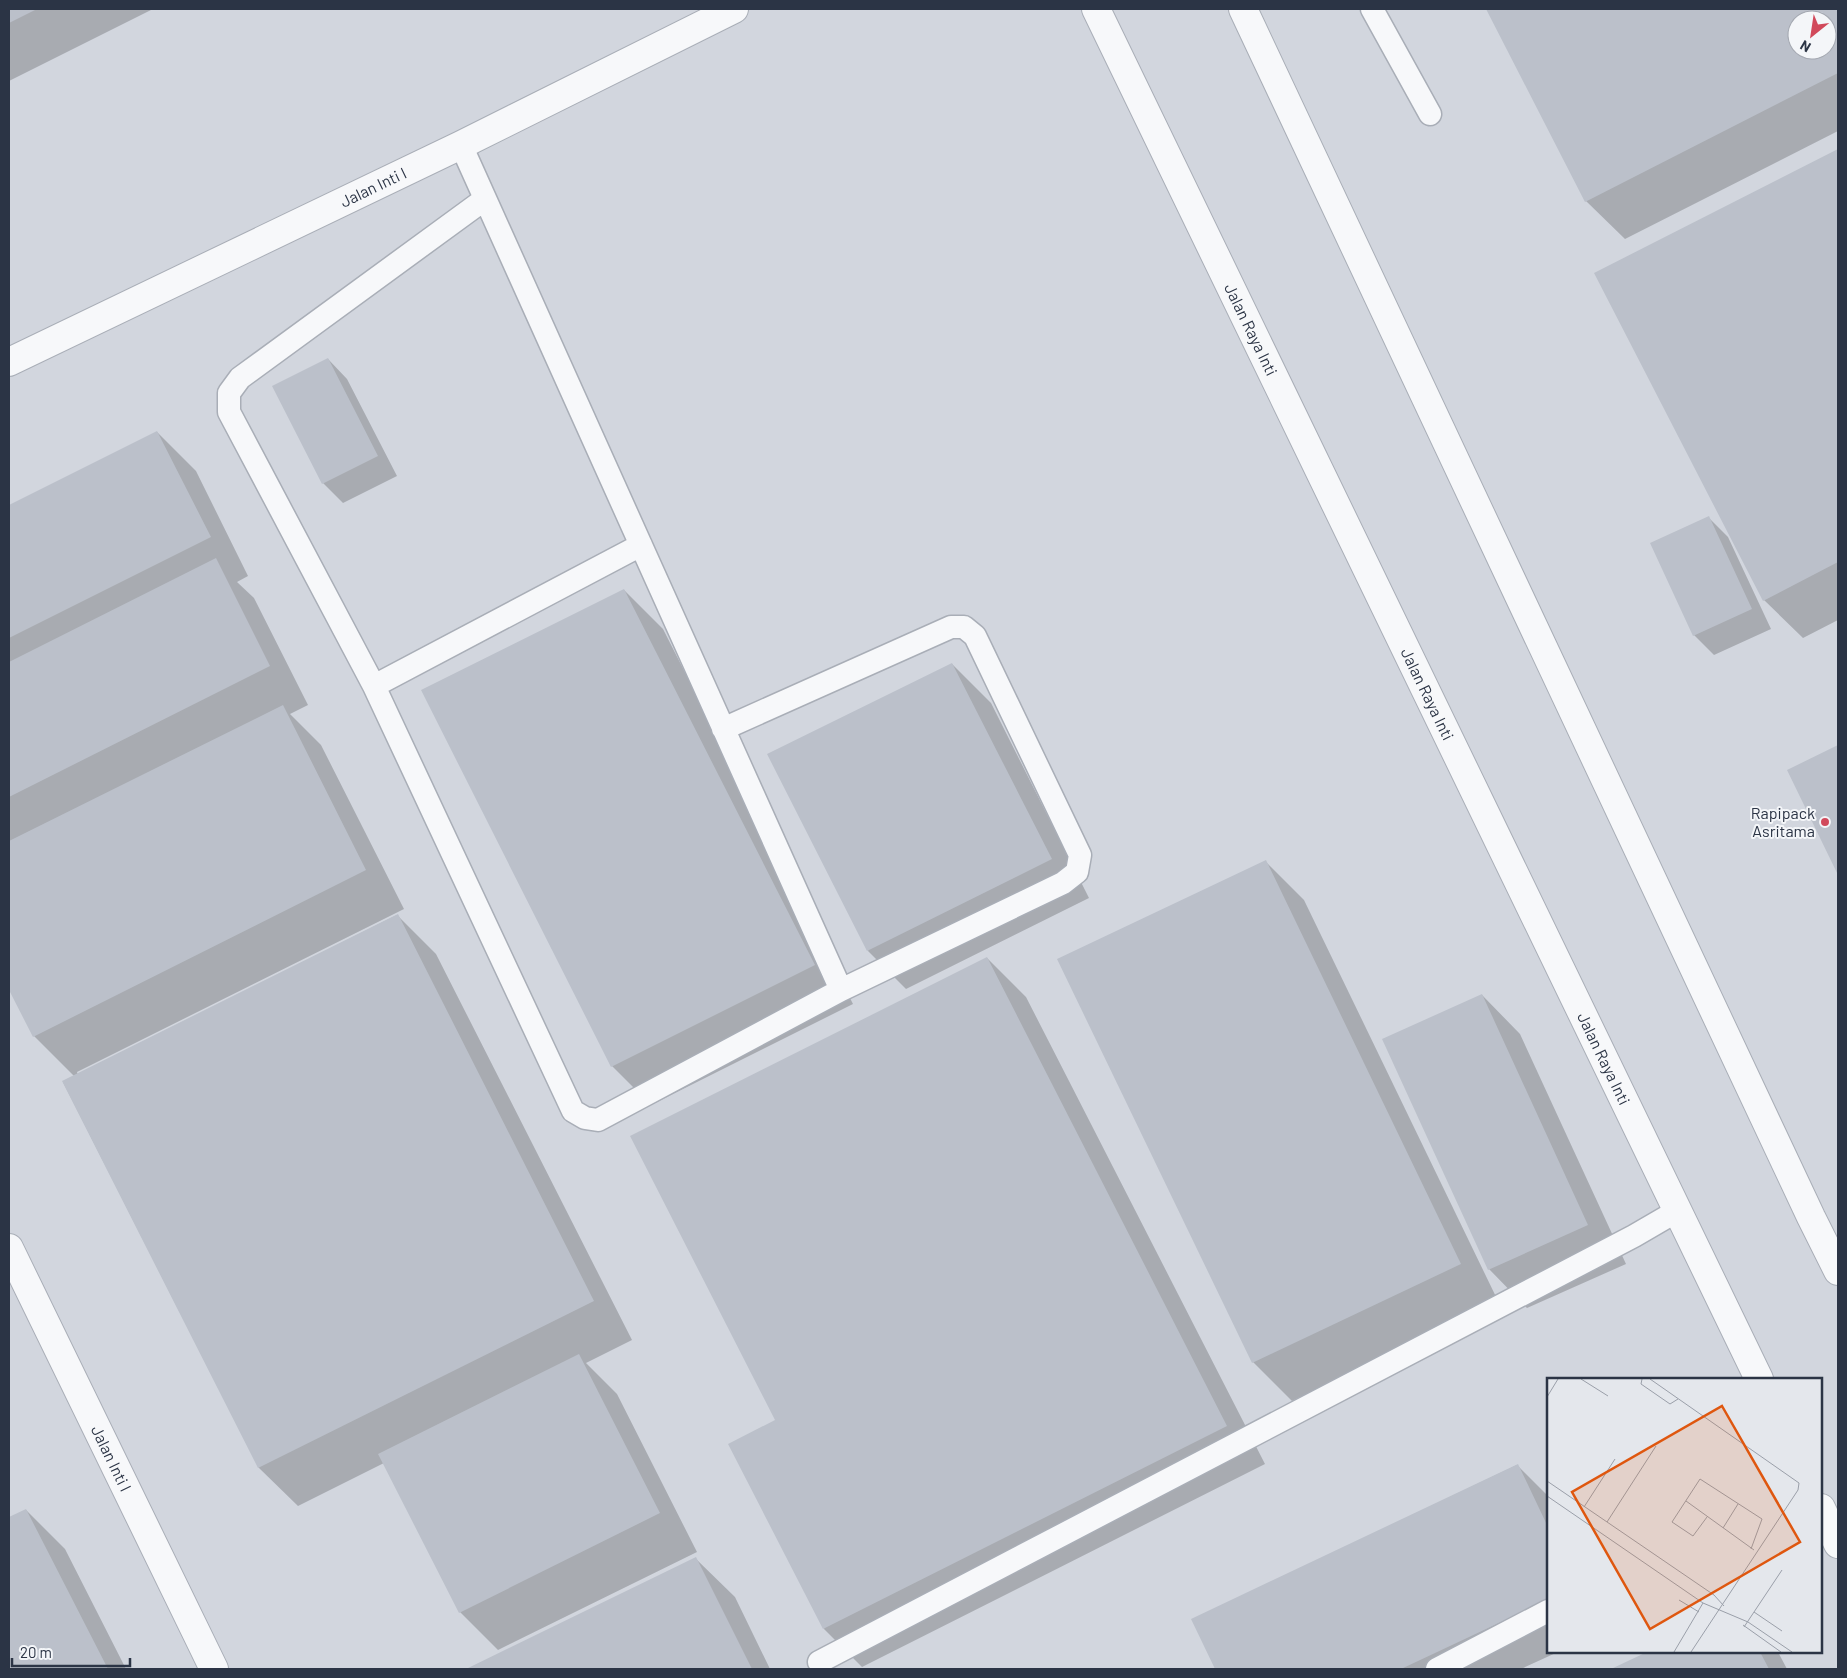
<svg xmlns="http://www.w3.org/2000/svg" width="1847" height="1678" font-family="Barlow,sans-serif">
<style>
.built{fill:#d2d6de;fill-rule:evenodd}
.shadow{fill:#0003;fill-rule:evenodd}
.building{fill:#bbc0ca;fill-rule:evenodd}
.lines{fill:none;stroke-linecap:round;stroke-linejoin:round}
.service-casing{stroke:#a9aeb7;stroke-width:25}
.minor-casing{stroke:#a9aeb7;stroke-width:30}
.service{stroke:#f7f8fa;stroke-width:22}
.minor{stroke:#f7f8fa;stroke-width:28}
.poi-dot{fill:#d1495b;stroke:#f4f6f9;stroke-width:2}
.labels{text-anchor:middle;stroke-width:4;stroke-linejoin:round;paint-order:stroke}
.street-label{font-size:16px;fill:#2b3445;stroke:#f4f6f9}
.poi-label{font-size:16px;fill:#2b3445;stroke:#f4f6f9;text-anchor:end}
.inset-road{fill:none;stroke:#9a9fa9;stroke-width:1}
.view{fill:#df570f;fill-opacity:0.15;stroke:#df570f;stroke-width:2.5}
.inset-edge{fill:none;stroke:#2b3445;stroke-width:2.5}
</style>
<rect width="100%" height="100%" fill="#e4e7ec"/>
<path class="built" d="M 9,9 L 1838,9 L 1838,1669 L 9,1669 ZM 1797,20 L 1827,20 L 1827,50 L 1797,50 ZM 1548,1379 L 1821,1379 L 1821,1652 L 1548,1652 Z"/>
<path class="shadow" d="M 9,9 L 153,9 L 9,81 Z
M 1487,9 L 1838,9 L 1838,131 L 1625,239 L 1586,201 ZM 1797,20 L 1827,20 L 1827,50 L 1797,50 Z
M 1838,150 L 1838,620 L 1803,638 L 1764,600 L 1596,273 Z
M 328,359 L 347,379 L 397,476 L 343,503 L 323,483 Z
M 157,432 L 196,471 L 248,576 L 237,582 L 254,598 L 308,705 L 290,714 L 321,745 L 404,909 L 77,1072 L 78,1075 L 397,915 L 436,954 L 632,1340 L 586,1363 L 617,1394 L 697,1552 L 498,1650 L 460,1612 L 384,1463 L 298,1506 L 259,1468 L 63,1082 L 74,1076 L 34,1036 L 9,987 L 9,506 Z
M 1708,517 L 1728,537 L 1771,629 L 1714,655 L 1694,635 Z
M 624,590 L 663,629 L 853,1004 L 651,1105 L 612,1066 L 423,691 Z
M 952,664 L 991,703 L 1089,898 L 906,989 L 868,951 Z
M 1838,746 L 1838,872 L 1789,770 Z
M 1266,862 L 1304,900 L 1499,1303 L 1292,1401 L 1253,1362 L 1059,959 Z
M 987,958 L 1026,997 L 1265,1464 L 862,1667 L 824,1629 Z
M 1482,995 L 1520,1034 L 1626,1264 L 1527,1308 L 1489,1269 Z
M 1517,1465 L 1548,1496 L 1548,1652 L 1558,1652 L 1521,1669 L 1216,1669 L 1193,1620 Z
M 26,1510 L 65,1549 L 126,1669 L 9,1669 L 9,1519 Z
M 696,1559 L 735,1597 L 770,1669 L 468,1669 Z
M 1650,1652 L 1778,1652 L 1787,1669 L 1614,1669 Z"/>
<path class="building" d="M 9,9 L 37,9 L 9,23 Z
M 1486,9 L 1838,9 L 1838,73 L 1585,202 ZM 1797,20 L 1827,20 L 1827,50 L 1797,50 Z
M 1838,149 L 1838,562 L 1763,601 L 1594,273 Z
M 328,358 L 378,456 L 322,484 L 272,386 Z
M 157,431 L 211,537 L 9,638 L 9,505 Z
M 1709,516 L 1752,609 L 1693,636 L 1650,543 Z
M 216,558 L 270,666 L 9,797 L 9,662 Z
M 624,589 L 815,965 L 611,1067 L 421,690 Z
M 952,663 L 1052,859 L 867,951 L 767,754 Z
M 283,705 L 366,870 L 33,1037 L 9,990 L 9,841 Z
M 1838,745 L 1838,875 L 1787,770 Z
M 1266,860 L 1461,1264 L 1252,1363 L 1057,959 Z
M 398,914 L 594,1301 L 258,1468 L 62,1081 Z
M 987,957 L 1227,1426 L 823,1629 L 728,1444 L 775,1420 L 630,1136 Z
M 1482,994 L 1588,1225 L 1488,1270 L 1382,1039 Z
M 579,1354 L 660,1513 L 459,1613 L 378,1454 Z
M 1518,1464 L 1548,1527 L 1548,1600 L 1401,1669 L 1215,1669 L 1191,1619 Z
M 26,1509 L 108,1669 L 9,1669 L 9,1517 Z
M 696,1557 L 752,1669 L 466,1669 Z
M 1647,1652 L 1760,1652 L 1769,1669 L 1611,1669 Z"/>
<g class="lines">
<g class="service-casing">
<path id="service" d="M 1372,9 L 1430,114
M 461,145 L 841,990
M 485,199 L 240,378 L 229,393 L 229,412 L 374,686 L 573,1111 L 585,1118 L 598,1120 L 841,990 L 1063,883 L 1077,872 L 1080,855 L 975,636 L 964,627 L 951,627 L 723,729
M 374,686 L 641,545
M 819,1662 L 1634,1236 L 1677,1211
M 1437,1669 L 1548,1611"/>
</g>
<g class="minor-casing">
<g id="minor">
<path id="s1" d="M 1096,9 L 1759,1379"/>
<path d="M 1243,9 L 1811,1217 L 1838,1271"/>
<path id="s2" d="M 9,362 L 461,145 L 734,9"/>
<path id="s3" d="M 9,1248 L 214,1669"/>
<path d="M 1821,1508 L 1838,1544"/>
</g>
</g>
<use href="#service" class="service"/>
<use href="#minor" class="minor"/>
</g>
<circle class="poi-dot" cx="1825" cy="822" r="5"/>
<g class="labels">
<g class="street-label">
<text dy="6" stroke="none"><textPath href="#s2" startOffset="404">Jalan Inti I</textPath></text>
<text dy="6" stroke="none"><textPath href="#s1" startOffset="356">Jalan Raya Inti</textPath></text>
<text dy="6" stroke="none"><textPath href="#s1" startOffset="761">Jalan Raya Inti</textPath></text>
<text dy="6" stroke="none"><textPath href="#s1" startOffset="1166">Jalan Raya Inti</textPath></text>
<text dy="6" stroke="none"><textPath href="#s3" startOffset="234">Jalan Inti I</textPath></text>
</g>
<g class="poi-label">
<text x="1815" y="819">Rapipack<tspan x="1815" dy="18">Asritama</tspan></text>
</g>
</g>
<g transform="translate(1547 1378)">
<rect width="275" height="275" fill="#e4e7ec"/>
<path class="inset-road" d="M 34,1 L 61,18M 95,1 L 94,6 L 123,26 L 131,21M 103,1 L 252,105 L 251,112 L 144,274M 0,19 L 11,1M 0,103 L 167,217 L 177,228M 0,118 L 156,225 L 201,244 L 245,274M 139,123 L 207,172M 37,129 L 68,81M 160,139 L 146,158 L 125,144 L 153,101 L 215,141 L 204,171M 60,144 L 109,68M 176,150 L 191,126M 132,222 L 152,234M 207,234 L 235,253M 196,247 L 234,274M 197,249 L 235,192M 127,274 L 156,225"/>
<path class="view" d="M 175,28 L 253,164 L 103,251 L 25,114 Z"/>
<rect width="275" height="275" class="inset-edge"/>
</g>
<rect width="1847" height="1678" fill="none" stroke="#2b3445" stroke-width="20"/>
<g transform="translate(1812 35) rotate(210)"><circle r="24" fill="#f4f6f9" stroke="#a4a8b1"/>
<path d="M0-4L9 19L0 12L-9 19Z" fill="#d1495b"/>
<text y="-8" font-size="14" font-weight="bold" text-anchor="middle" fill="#2b3445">N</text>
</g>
<path d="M12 1658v8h118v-8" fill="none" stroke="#2b3445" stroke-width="2.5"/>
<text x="20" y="1658" font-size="15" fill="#2b3445" stroke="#f4f6f9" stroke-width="4" paint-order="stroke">20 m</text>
</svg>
